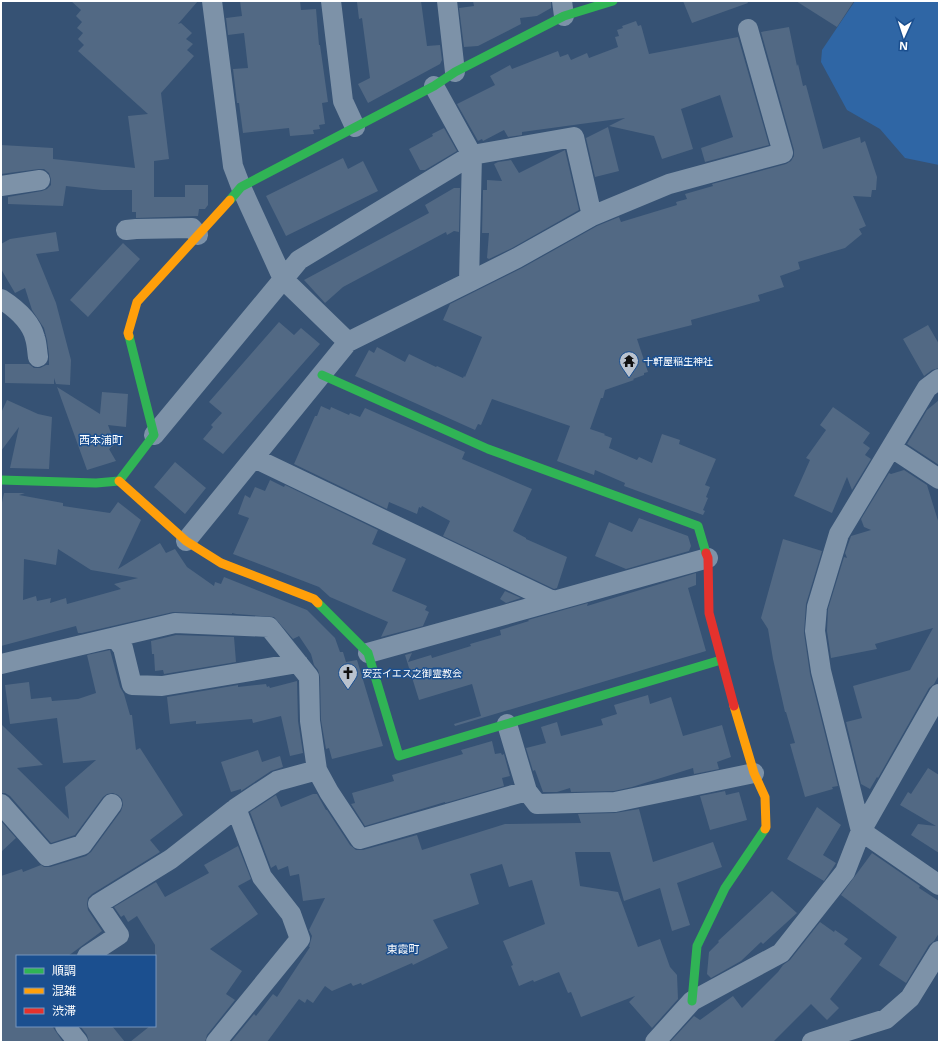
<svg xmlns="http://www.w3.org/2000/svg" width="940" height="1043" font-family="'Noto Sans','Noto Sans JP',sans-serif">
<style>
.green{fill:#2f66a5}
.building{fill:#526984;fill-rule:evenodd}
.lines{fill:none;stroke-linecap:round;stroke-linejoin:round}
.street{stroke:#7d92a8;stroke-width:20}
.fast{stroke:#30b455;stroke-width:9}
.slow{stroke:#ff9f0a;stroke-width:9}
.jam{stroke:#e5322d;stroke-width:9}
.labels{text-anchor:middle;stroke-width:3;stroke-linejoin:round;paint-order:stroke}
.poi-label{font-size:10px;fill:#fff;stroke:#1b4f8f;text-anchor:start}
.neighbourhood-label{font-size:11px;fill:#fff;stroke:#1b4f8f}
</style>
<rect width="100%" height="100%" fill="#365274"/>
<path class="green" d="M 855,1 L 939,1 L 939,165 L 905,158 L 880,129 L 847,110 L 821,62 L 822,50 Z"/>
<path class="building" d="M 71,1 L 198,1 L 178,24 L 181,23 L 192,33 L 186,39 L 193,44 L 187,50 L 194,56 L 161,93 L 169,159 L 154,161 L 154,197 L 185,197 L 185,185 L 208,185 L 208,205 L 205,209 L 199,209 L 198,216 L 136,218 L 136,212 L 132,212 L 132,190 L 102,190 L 66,186 L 63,206 L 8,204 L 8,197 L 42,191 L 47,189 L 51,185 L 51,179 L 49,173 L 44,169 L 39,169 L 1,174 L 1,145 L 53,148 L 53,159 L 135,168 L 128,116 L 148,114 L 78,51 L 84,45 L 78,39 L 83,33 L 77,28 L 82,22 L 76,16 L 81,10 Z
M 240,1 L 300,1 L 301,10 L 316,9 L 319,45 L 320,45 L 328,102 L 322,103 L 325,124 L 319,125 L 320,129 L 313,130 L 314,134 L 290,136 L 289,128 L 243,133 L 239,103 L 237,103 L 233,69 L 248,68 L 244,33 L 228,35 L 226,18 L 242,16 Z
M 367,1 L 421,1 L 427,46 L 440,45 L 442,60 L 440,64 L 368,103 L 358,84 L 370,78 L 362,18 L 359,19 L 357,2 Z
M 473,1 L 551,1 L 551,8 L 537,16 L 520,18 L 521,24 L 478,46 L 464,47 L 459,8 L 474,6 Z
M 683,1 L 747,1 L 748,3 L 692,23 Z
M 796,1 L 854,1 L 837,27 Z
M 636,21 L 638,26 L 641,25 L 649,54 L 738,37 L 769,145 L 705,162 L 701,148 L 733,137 L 720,95 L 681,109 L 693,149 L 662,159 L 654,136 L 609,126 L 625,118 L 522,132 L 522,135 L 508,137 L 504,130 L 483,141 L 482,139 L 478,141 L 457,104 L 495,85 L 490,76 L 510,65 L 512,69 L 558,51 L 560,57 L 568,54 L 571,60 L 587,53 L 589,58 L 618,47 L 615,37 L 619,36 L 617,30 L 623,28 L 622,26 Z
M 789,27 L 797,66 L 798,64 L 803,86 L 806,85 L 823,149 L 860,137 L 861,143 L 865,141 L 877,177 L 876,190 L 872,190 L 871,197 L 853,196 L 866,226 L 859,229 L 862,234 L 845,248 L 798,262 L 800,269 L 780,276 L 784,287 L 758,295 L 760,301 L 691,320 L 692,325 L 637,339 L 648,372 L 644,373 L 644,375 L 633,379 L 634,380 L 605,390 L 603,398 L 601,398 L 590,429 L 605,434 L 604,435 L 612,438 L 609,448 L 637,460 L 639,457 L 652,463 L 662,434 L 680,440 L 679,444 L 716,459 L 705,485 L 710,487 L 706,497 L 708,498 L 703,510 L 705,511 L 703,515 L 624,486 L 625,483 L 595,470 L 594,475 L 557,461 L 570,426 L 492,399 L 481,425 L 478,424 L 475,430 L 355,376 L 369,350 L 374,353 L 377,347 L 405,362 L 409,354 L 436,367 L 437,366 L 463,378 L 464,376 L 465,377 L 482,337 L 443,320 L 450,304 L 522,268 L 597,226 L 619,217 L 621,222 L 677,205 L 676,202 L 687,199 L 685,194 L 713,186 L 712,184 L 786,164 L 791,161 L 794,156 L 794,150 L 761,32 Z
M 608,127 L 619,171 L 595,177 L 586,138 Z
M 444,128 L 457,151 L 425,170 L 420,170 L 409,149 L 433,136 L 432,134 Z
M 565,150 L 579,210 L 512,248 L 489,259 L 487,258 L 489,233 L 482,233 L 483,190 L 487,190 L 487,180 L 502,181 L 494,164 L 498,162 L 511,160 L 519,173 Z
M 343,158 L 348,169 L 363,161 L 378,191 L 286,236 L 266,196 Z
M 454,188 L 460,188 L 459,232 L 454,231 L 447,235 L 446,232 L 343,287 L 325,303 L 304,280 L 429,213 L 425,205 Z
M 56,232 L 59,251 L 36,254 L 56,303 L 71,360 L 70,385 L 56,384 L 54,378 L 54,384 L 5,383 L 5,364 L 29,364 L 34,368 L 40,368 L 46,365 L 49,365 L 49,355 L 47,340 L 44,328 L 32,310 L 25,288 L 15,293 L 1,269 L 1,244 L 10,239 Z
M 123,243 L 140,259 L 88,317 L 70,300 Z
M 279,322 L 294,335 L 301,328 L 320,344 L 223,454 L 203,439 L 213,427 L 211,425 L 222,413 L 209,402 Z
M 928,325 L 939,344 L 939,368 L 932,370 L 924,376 L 903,339 Z
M 57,387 L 100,414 L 102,392 L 128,394 L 126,427 L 108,425 L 115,444 L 109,449 L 116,461 L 87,470 Z
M 7,400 L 38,414 L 52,417 L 49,469 L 10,468 L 19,427 L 1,451 L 1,413 Z
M 939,400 L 939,465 L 907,444 L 927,410 Z
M 321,406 L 330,410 L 331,407 L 349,415 L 350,413 L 360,417 L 365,408 L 465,452 L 462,459 L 532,489 L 513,531 L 526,538 L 526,539 L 567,557 L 557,588 L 554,589 L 443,536 L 450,521 L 422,506 L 421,508 L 419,507 L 417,514 L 389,502 L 387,509 L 294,464 L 315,416 L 317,416 Z
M 833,407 L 870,433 L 863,443 L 870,448 L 865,455 L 871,459 L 852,490 L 847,477 L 832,513 L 794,496 L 810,460 L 806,458 L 826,430 L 820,425 Z
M 175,462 L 206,488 L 185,514 L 154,487 Z
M 904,470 L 927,485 L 939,524 L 939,675 L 934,684 L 929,688 L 878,778 L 877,777 L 870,789 L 861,784 L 846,722 L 862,718 L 853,686 L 910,670 L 933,628 L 875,644 L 877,649 L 831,658 L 827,631 L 828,609 L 844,557 L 847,558 L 845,553 L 850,539 L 851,536 L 871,530 L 864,527 L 861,519 L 889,473 L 891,474 Z
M 270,480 L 284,487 L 285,485 L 378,530 L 372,544 L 406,559 L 392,591 L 427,606 L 425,610 L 429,612 L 423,626 L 381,637 L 388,622 L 330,597 L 319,587 L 233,554 L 249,518 L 238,514 L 245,495 L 250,498 L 255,487 L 265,491 Z
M 4,493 L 25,493 L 19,495 L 63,503 L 63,506 L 110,513 L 118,502 L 141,520 L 118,569 L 160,543 L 166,553 L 175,549 L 187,567 L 214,586 L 215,582 L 221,584 L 224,577 L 307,610 L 335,638 L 340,652 L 343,652 L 346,662 L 357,660 L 383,746 L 332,759 L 329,748 L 326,749 L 321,720 L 320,677 L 318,670 L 314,665 L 311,654 L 299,636 L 293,639 L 274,617 L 236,614 L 232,613 L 232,614 L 173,612 L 82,633 L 78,633 L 76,626 L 1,646 L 1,507 ZM 58,549 L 91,570 L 138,578 L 114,584 L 121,589 L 67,604 L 66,598 L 50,603 L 51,598 L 37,601 L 36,596 L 23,600 L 24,559 L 56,565 Z
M 639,518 L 688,536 L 691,546 L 689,551 L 626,569 L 595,556 L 609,522 L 632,532 Z
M 783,539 L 822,551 L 806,604 L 804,633 L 810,674 L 838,786 L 832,787 L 833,789 L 805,797 L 790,744 L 795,743 L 786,712 L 785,712 L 773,659 L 768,629 L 761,618 Z
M 696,573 L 696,585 L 688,588 L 706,651 L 455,726 L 454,724 L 481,716 L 472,684 L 419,700 L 405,655 L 412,653 L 408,662 L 431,655 L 432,658 L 471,646 L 470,644 L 501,635 L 500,630 L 529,621 L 528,620 L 588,603 L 587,606 Z
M 505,591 L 521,598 L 506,603 L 500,599 Z
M 176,635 L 234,637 L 236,662 L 164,674 L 163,670 L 155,671 L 154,654 L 152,654 L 151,641 Z
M 110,650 L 120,687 L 124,694 L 130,715 L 132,715 L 136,750 L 140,748 L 183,815 L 150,840 L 160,852 L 92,894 L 88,898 L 87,904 L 88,910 L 102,931 L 68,956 L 17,956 L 17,1026 L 52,1026 L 63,1042 L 1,1042 L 1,876 L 22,869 L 23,872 L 41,865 L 44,867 L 50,867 L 86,856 L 91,852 L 121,811 L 123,805 L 122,799 L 118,795 L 113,793 L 107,794 L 103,797 L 75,835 L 51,843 L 10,796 L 5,793 L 1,793 L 1,724 L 43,765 L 17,768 L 69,819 L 65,787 L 96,760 L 63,763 L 57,718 L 10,724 L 5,685 L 29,682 L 31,699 L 51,697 L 52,701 L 78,699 L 96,693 L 87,655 Z
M 297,681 L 298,721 L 303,753 L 290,756 L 281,716 L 253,723 L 252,719 L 196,724 L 196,721 L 170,724 L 167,697 L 238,685 L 238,687 L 266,684 L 267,687 L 269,686 L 270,688 Z
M 648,695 L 650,704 L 671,697 L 683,736 L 722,725 L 731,757 L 717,762 L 719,769 L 694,774 L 693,768 L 632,787 L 614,791 L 571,792 L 570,788 L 557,792 L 543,792 L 535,770 L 533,771 L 526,748 L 546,743 L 541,727 L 557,722 L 561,736 L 603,725 L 601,719 L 617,714 L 614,705 Z
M 492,741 L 495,754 L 501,753 L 502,755 L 504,754 L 510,776 L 502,778 L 504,786 L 445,803 L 445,802 L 365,826 L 351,804 L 355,803 L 352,793 L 394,781 L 392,775 L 463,754 L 461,750 Z
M 258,750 L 262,762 L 280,756 L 283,767 L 271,771 L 241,791 L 241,789 L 231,792 L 221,762 Z
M 928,768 L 939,775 L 939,853 L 911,835 L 918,824 L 936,826 L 900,805 L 908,792 L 911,794 Z
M 725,791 L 726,795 L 739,792 L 747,820 L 710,830 L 700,796 Z
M 313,794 L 317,794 L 326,810 L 327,810 L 350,845 L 356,850 L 363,850 L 417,835 L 422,850 L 505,824 L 581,823 L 578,814 L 615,813 L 639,809 L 653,862 L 713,842 L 722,867 L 677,883 L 690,925 L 672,931 L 660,888 L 624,901 L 610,852 L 575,852 L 580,886 L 618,892 L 638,947 L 660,939 L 670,967 L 677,975 L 678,999 L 652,1028 L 629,1002 L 635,996 L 581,1017 L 571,992 L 568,993 L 559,972 L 534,982 L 533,980 L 519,986 L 511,966 L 513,965 L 503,941 L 545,924 L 532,880 L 509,887 L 502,864 L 470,874 L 479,904 L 433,920 L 448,948 L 413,965 L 412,963 L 362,985 L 361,983 L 353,986 L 351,983 L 332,991 L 325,986 L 313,1003 L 307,999 L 305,1003 L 299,999 L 267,1042 L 231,1042 L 254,1014 L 256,1016 L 273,994 L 277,997 L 310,947 L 309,947 L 312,936 L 309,930 L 325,898 L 303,901 L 299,874 L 290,876 L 288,866 L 278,870 L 276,865 L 271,868 L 250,812 L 276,795 L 281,807 Z
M 817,807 L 841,825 L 823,855 L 836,863 L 824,881 L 787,859 Z
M 1,821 L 16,838 L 1,852 Z
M 238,846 L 251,879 L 238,886 L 258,914 L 210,949 L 242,971 L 226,994 L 235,1000 L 207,1035 L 205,1042 L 130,1042 L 150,1026 L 155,1026 L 155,945 L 137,916 L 128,922 L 124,915 L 121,917 L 114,907 L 156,882 L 165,897 L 209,873 L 204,865 Z
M 872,853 L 920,886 L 919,888 L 939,901 L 939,933 L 934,941 L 929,945 L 906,983 L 879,965 L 897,937 L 841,895 Z
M 772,891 L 797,913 L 763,944 L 761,942 L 741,961 L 711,978 L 707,974 L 709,952 L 719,942 L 718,941 Z
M 820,922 L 834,932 L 835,930 L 848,939 L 844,944 L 862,958 L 830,999 L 839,1008 L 827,1020 L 811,1004 L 773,1042 L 670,1042 L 694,1016 L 700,1020 L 733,996 L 742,1008 L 778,972 L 783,965 L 790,960 Z
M 82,1026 L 112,1026 L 125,1042 L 89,1042 L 87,1035 L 81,1027 Z"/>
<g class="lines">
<path class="street" d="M 212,1 L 233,166 L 241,187 L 283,279 L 348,342
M 331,1 L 343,101 L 355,127
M 447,1 L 455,72
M 562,1 L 564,16
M 1,186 L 40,180
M 126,230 L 136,229 L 192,228 L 198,235
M 469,282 L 517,258 L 592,216 L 669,184 L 783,153 L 748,29
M 1,299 C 15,308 31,322 35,338 C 37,344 37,351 38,357
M 939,379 L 927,388 L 839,534 L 817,607 L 815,631 L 821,671 L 861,831 L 939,885
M 154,435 L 299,260 L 472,155 L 574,137 L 592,216
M 892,448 L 939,479
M 254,458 L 553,601
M 186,541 L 348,342 L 469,282 L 472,155 L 434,86
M 115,637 L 123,648 L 132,685 L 162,686 L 298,663
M 368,653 L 708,558
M 1,664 L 175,623 L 269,627 L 309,677 L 310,721 L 317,770 L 329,792 L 360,839 L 527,791
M 507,724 L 527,791 L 537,804 L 615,802 L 754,773
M 1,804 L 47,856 L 82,845 L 112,804
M 87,956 L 119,935 L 98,904 L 171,859 L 236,808 L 277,781 L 317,770
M 65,1026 L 78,1042
M 216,1042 L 300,939 L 291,914 L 262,877 L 236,808
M 655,1042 L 692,1001 L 781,953 L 845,872 L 861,831 L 939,694
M 812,1042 L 886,1019 L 910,998 L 939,951"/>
<path class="fast" d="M 230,200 L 241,187 L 434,86 L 455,72 L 564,16 L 613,1
M 322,375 L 488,449 L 698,526 L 706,553
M 1,480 L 96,483 L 119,481 L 154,435 L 129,336
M 318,603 L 368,653 L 399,756 L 721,660
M 692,1001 L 697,946 L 725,888 L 765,829"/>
<path class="slow" d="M 129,336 L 128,333 L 137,302 L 230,200
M 119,481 L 186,541 L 221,563 L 314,599 L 318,603
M 734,706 L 754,773 L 765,797 L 766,827 L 765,829"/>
<path class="jam" d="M 706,553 L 708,558 L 709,613 L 734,706"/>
</g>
<defs>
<g id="temple-pin" transform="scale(1)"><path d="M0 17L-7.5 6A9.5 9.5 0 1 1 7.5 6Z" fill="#b9c2ce" stroke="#1b4f8f"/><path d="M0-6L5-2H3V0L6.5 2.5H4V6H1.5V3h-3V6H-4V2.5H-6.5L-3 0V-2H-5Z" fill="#111"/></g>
<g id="church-pin" transform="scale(1)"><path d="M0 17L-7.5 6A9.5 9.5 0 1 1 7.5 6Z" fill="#b9c2ce" stroke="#1b4f8f"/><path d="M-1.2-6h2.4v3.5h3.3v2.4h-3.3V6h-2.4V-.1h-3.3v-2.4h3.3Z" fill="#111"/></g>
</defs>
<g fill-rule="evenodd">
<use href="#temple-pin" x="629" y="361"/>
<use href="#church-pin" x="348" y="673"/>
</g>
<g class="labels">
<g class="poi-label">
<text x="643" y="365">十軒屋稲生神社</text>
<text x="362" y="677">安芸イエス之御霊教会</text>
</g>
<g class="neighbourhood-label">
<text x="101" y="444">西本浦町</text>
<text x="403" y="953">東霞町</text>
</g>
</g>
<rect width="940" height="1043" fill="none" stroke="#ffffff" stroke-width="4"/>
<rect x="16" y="955" width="140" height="72" fill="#1b4f8f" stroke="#7695bc"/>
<rect x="24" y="968" width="20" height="6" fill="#30b455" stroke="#7695bc"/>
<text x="52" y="975" font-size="12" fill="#ffffff">順調</text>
<rect x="24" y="988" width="20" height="6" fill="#ff9f0a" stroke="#7695bc"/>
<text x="52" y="995" font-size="12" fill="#ffffff">混雑</text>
<rect x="24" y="1008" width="20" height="6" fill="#e5322d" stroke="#7695bc"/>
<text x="52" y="1015" font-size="12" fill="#ffffff">渋滞</text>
<g transform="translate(904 36) rotate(183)" stroke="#1b4f8f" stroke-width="3" paint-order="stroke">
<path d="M0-3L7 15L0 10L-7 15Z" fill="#ffffff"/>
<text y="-6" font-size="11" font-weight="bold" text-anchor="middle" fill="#ffffff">N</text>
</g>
</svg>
